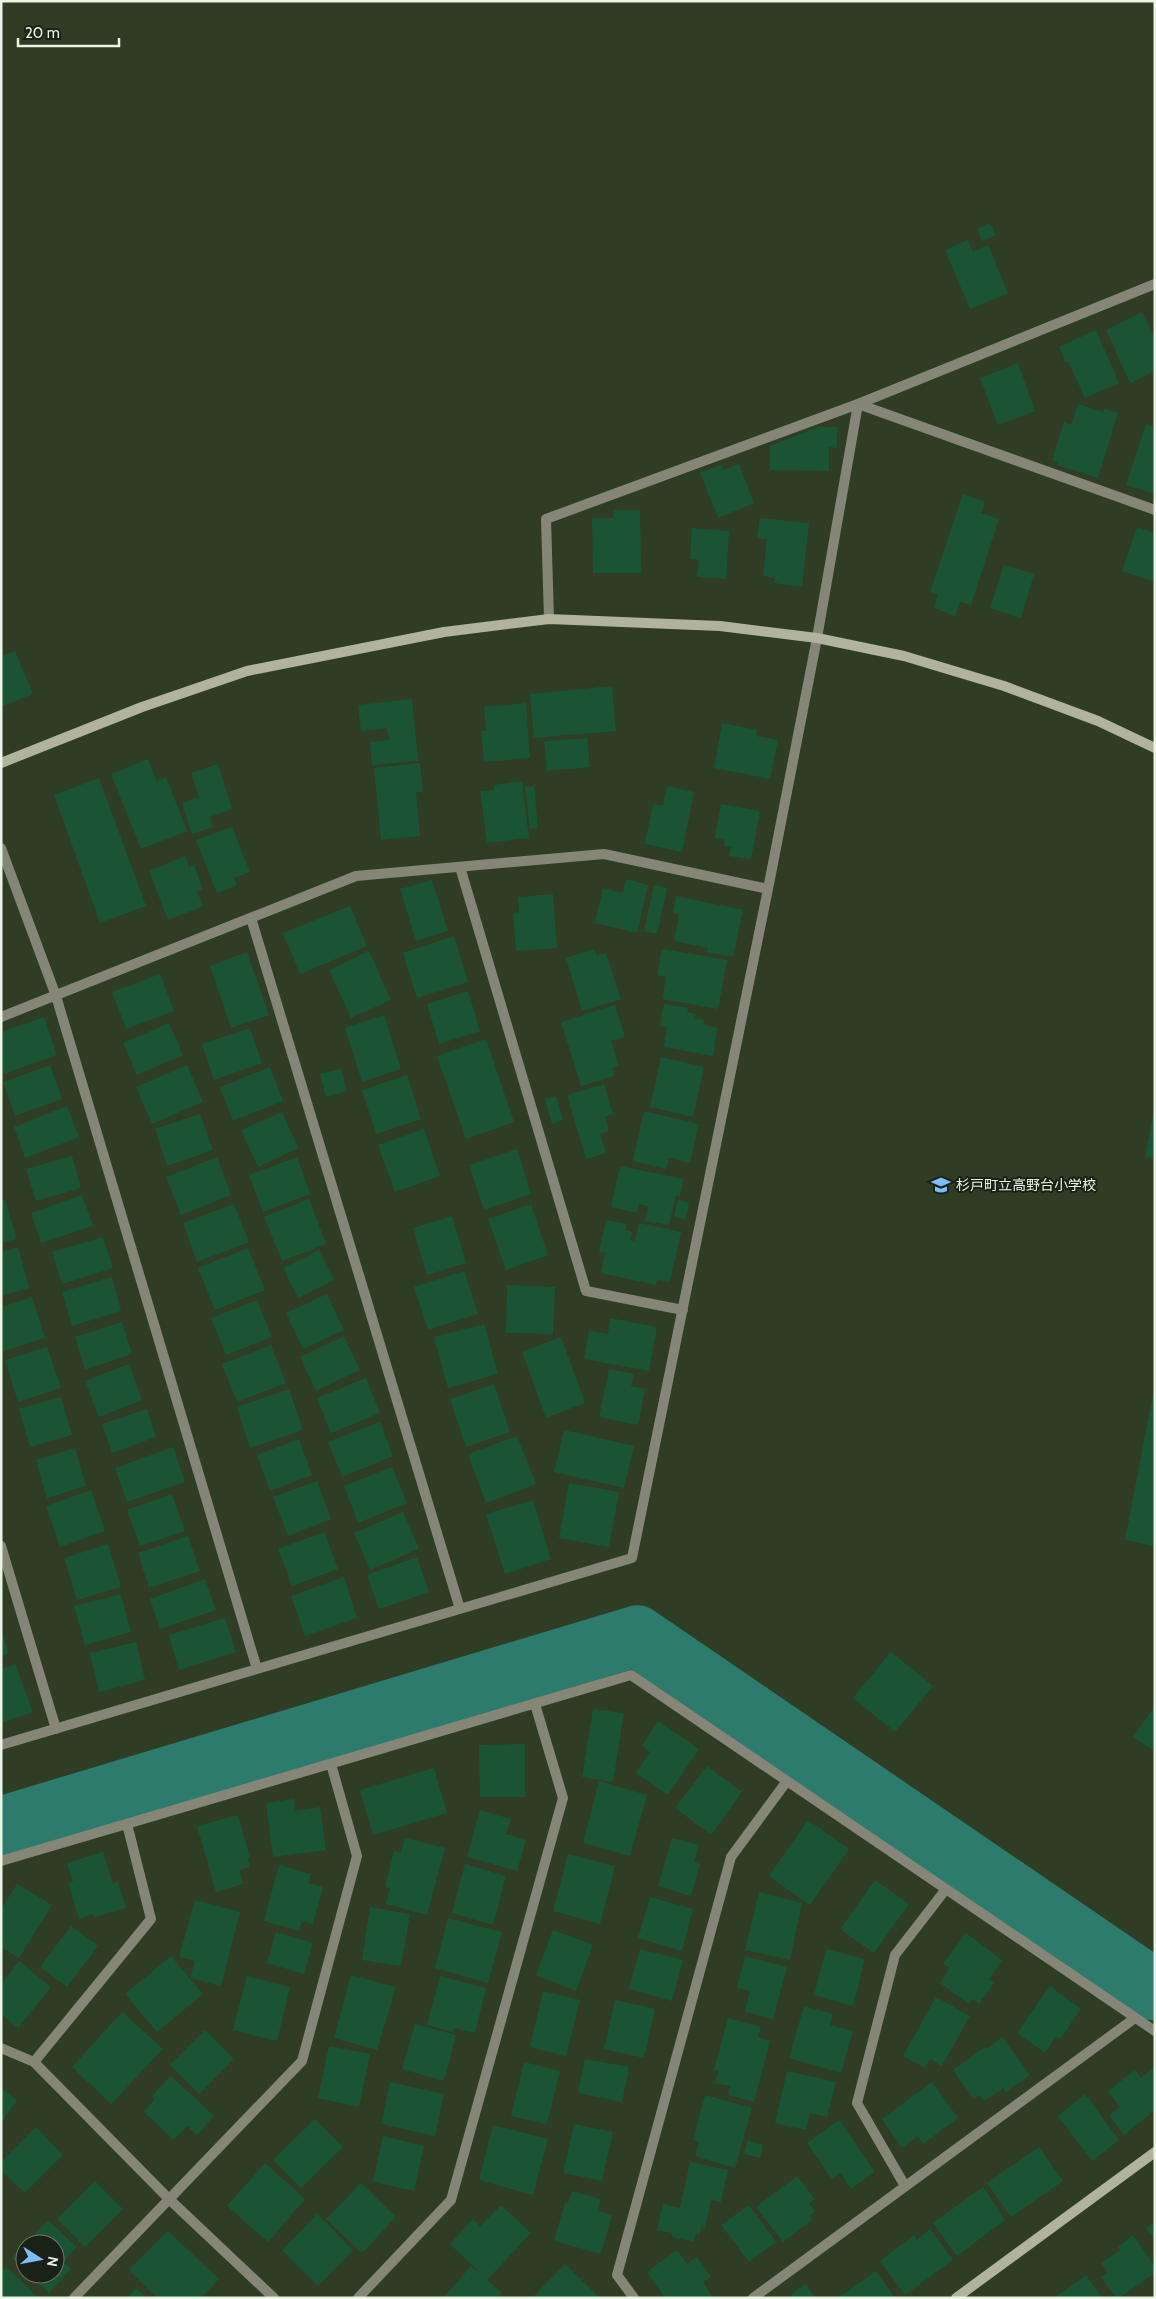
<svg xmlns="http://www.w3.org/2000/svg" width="1156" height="2299" font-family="Cabin,'Noto Sans JP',sans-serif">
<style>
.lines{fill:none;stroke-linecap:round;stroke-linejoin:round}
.river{stroke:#2d7b6d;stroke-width:61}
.building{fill:#1b5435}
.street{stroke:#858678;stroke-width:10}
.secondary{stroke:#b1b39c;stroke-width:10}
.labels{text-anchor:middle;stroke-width:4;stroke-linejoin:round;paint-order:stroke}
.poi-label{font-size:14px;fill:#ebf5e5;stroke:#1a2116;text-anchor:start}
</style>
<rect width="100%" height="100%" fill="#2e3d23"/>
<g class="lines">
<path class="river" d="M 1,1827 L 637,1636 L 1155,1990"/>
</g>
<path class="building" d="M 990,223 L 996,235 L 982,241 L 977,229 Z
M 968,240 L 973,252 L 988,245 L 1008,293 L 970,309 L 945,250 Z
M 1142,312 L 1155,338 L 1155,371 L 1130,383 L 1106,330 Z
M 1096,330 L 1119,383 L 1085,398 L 1068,361 L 1065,362 L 1059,347 Z
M 1018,363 L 1035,411 L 998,425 L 980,378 Z
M 1078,404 L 1103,412 L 1104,409 L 1118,413 L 1098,478 L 1057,465 L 1058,462 L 1052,460 L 1064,422 L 1071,425 Z
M 1146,424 L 1155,427 L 1155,494 L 1126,485 Z
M 818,427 L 837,427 L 837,448 L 829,447 L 829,471 L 770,470 L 770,446 Z
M 739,464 L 754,503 L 718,518 L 700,473 L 721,465 L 723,470 Z
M 963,494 L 985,502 L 981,513 L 999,519 L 971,605 L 960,602 L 955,616 L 934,608 L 938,594 L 930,592 Z
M 613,510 L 640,510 L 641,573 L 593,573 L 592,518 L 614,518 Z
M 760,518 L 809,523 L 802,587 L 774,583 L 775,578 L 763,576 L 767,539 L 757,538 Z
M 1137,527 L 1155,533 L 1155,582 L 1122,571 Z
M 692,528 L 729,531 L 726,579 L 697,577 L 699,560 L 690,559 Z
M 1004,565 L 1034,574 L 1021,618 L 990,608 Z
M 15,651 L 33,694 L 1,707 L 1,656 Z
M 612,686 L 616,731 L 534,738 L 530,694 Z
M 412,699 L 418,761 L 372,765 L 370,742 L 389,740 L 387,728 L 361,731 L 358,705 Z
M 526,703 L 530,758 L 484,762 L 481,731 L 486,731 L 484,707 Z
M 722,723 L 757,730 L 756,736 L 778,740 L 770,779 L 714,768 Z
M 587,738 L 590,767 L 547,771 L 544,741 Z
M 148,759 L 157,781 L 166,777 L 187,831 L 141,849 L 111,774 Z
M 420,763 L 423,792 L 416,792 L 420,836 L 381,840 L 374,768 Z
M 218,764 L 232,809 L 210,817 L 213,827 L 192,834 L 182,803 L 199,797 L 191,773 Z
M 99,778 L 146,906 L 100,923 L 54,795 Z
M 522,781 L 529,838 L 487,843 L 480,791 L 494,790 L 494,785 Z
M 534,786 L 538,828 L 530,829 L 525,787 Z
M 667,786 L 694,792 L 682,852 L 645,844 L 653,804 L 663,806 Z
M 721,804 L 760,811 L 751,859 L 729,856 L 731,847 L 724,846 L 725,840 L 715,838 Z
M 232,827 L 250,872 L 234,878 L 237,885 L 217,893 L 196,840 Z
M 185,856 L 189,867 L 194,865 L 203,889 L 197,891 L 203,906 L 168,920 L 149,871 Z
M 626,879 L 648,885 L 637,933 L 595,923 L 603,888 L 623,893 Z
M 432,880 L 448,931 L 416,941 L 400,889 Z
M 654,885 L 667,888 L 657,934 L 644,931 Z
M 553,894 L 557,948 L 516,951 L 513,913 L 519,912 L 518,897 Z
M 676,896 L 743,910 L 733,957 L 707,952 L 708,948 L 674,941 L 679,915 L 673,913 Z
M 350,906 L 367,946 L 300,974 L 283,933 Z
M 454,936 L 468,982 L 417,998 L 403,953 Z
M 594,949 L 597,956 L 606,953 L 621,999 L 582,1011 L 566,958 Z
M 662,949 L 727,960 L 718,1009 L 662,999 L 666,977 L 657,975 Z
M 369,951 L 391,1000 L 351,1018 L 329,970 Z
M 247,952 L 269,1015 L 231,1028 L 210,966 Z
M 160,974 L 174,1011 L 126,1029 L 112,992 Z
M 468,991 L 480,1031 L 439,1044 L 427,1004 Z
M 664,1004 L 688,1008 L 687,1012 L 696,1014 L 695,1019 L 704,1020 L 703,1025 L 717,1028 L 713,1056 L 664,1047 L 667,1027 L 660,1026 Z
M 615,1005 L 625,1037 L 611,1041 L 619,1066 L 612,1068 L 614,1076 L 581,1086 L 561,1022 Z
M 384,1015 L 401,1069 L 362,1082 L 345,1028 Z
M 44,1017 L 57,1055 L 4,1074 L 1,1066 L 1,1032 Z
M 169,1023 L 183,1055 L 137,1075 L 123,1043 Z
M 250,1028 L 262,1063 L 214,1080 L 202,1044 Z
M 486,1039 L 514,1122 L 466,1139 L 437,1056 Z
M 661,1057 L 704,1067 L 693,1117 L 650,1107 Z
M 50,1065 L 62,1099 L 15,1116 L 3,1082 Z
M 187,1065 L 203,1102 L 152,1124 L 136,1087 Z
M 270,1067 L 283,1101 L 233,1121 L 220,1087 Z
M 341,1069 L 347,1091 L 326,1097 L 320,1074 Z
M 407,1075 L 421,1119 L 376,1134 L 362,1090 Z
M 604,1084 L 613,1114 L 605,1117 L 609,1131 L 600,1134 L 606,1153 L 586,1159 L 567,1095 Z
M 556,1096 L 563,1120 L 552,1124 L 545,1099 Z
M 67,1106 L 79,1137 L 25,1158 L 14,1127 Z
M 1154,1110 L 1155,1110 L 1155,1159 L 1145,1157 Z
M 644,1111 L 699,1124 L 690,1163 L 669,1158 L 666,1169 L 633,1161 Z
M 282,1112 L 298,1148 L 258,1167 L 241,1130 Z
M 200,1114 L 213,1150 L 167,1166 L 155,1129 Z
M 424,1129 L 440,1176 L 395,1192 L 378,1145 Z
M 517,1149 L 531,1194 L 484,1210 L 469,1165 Z
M 72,1156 L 81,1188 L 36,1201 L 26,1169 Z
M 217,1157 L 231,1195 L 181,1215 L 166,1177 Z
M 297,1157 L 310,1194 L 263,1212 L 249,1175 Z
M 620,1166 L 683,1179 L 680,1196 L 676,1195 L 669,1225 L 645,1221 L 648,1206 L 639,1204 L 637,1213 L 611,1207 Z
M 82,1195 L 93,1226 L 41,1243 L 31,1213 Z
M 309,1199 L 326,1244 L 282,1261 L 264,1217 Z
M 5,1200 L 17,1239 L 1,1243 L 1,1201 Z
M 678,1200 L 689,1203 L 685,1220 L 674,1217 Z
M 234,1204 L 249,1242 L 197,1262 L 183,1223 Z
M 531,1204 L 548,1255 L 506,1270 L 488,1219 Z
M 452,1216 L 466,1263 L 427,1275 L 413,1228 Z
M 606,1220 L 627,1224 L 625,1230 L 632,1232 L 630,1240 L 635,1241 L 639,1223 L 681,1232 L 670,1282 L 657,1280 L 656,1285 L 601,1273 L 605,1253 L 599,1252 Z
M 103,1237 L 113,1268 L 62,1284 L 52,1252 Z
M 18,1247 L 29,1288 L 1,1296 L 1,1252 Z
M 248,1248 L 265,1290 L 215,1310 L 198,1268 Z
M 319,1250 L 334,1280 L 298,1298 L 283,1268 Z
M 464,1271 L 478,1314 L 428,1330 L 414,1287 Z
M 112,1277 L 121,1311 L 72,1326 L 62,1292 Z
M 507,1285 L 555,1287 L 553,1334 L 506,1333 Z
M 327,1294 L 344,1330 L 303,1349 L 286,1313 Z
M 32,1297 L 45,1338 L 1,1352 L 1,1307 Z
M 257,1300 L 272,1337 L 226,1355 L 211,1318 Z
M 610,1318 L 657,1327 L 649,1371 L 584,1359 L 589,1331 L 608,1334 Z
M 122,1322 L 132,1354 L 85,1370 L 75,1337 Z
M 484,1324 L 498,1374 L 448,1388 L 434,1337 Z
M 344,1336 L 360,1370 L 316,1391 L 300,1357 Z
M 561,1337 L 585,1403 L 546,1418 L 522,1352 Z
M 271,1345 L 286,1383 L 237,1402 L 222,1364 Z
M 47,1347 L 61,1388 L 18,1402 L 5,1360 Z
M 129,1364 L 142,1400 L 99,1417 L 85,1381 Z
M 609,1369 L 634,1374 L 631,1386 L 645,1389 L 638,1425 L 599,1417 Z
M 366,1378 L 380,1413 L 331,1433 L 317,1398 Z
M 494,1384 L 510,1432 L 466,1447 L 450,1399 Z
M 289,1389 L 303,1430 L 250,1448 L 237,1407 Z
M 1154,1389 L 1155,1389 L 1155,1546 L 1125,1540 Z
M 61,1397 L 72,1435 L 30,1447 L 19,1409 Z
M 147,1409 L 156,1437 L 112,1453 L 102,1424 Z
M 380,1422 L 393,1456 L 342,1477 L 328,1442 Z
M 564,1430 L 634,1446 L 624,1488 L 554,1472 Z
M 517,1436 L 536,1484 L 486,1503 L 468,1454 Z
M 299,1439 L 312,1475 L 270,1491 L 257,1455 Z
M 173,1447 L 185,1482 L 127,1502 L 115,1468 Z
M 75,1448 L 86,1486 L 47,1498 L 36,1460 Z
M 392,1467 L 407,1503 L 358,1523 L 344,1486 Z
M 317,1481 L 331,1519 L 288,1536 L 273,1497 Z
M 569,1483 L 619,1492 L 609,1547 L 559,1538 Z
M 91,1490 L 105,1531 L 60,1547 L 46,1506 Z
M 172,1494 L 185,1531 L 140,1546 L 127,1510 Z
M 533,1500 L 551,1559 L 505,1574 L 486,1514 Z
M 403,1512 L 419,1549 L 370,1570 L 354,1533 Z
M 324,1532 L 338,1569 L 292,1586 L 278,1549 Z
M 188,1536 L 200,1571 L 149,1588 L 138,1553 Z
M 108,1544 L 121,1587 L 77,1600 L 64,1558 Z
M 417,1557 L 429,1592 L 379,1609 L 367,1575 Z
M 344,1577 L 357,1618 L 305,1636 L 291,1596 Z
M 205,1579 L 216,1610 L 160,1629 L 150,1599 Z
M 121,1594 L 131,1632 L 85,1645 L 74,1606 Z
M 225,1618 L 236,1652 L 179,1670 L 169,1635 Z
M 1,1628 L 9,1654 L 1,1656 Z
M 136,1642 L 145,1680 L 99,1692 L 90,1653 Z
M 891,1652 L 933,1686 L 895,1732 L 853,1698 Z
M 15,1664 L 33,1712 L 1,1723 L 1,1669 Z
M 1155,1706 L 1155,1752 L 1133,1737 Z
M 593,1709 L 624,1713 L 613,1782 L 582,1777 Z
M 658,1721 L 699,1749 L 668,1795 L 636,1773 L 650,1752 L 642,1746 Z
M 525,1744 L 525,1797 L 480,1797 L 479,1745 Z
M 707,1766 L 742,1792 L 711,1835 L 675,1808 Z
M 434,1768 L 447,1813 L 373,1835 L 360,1790 Z
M 599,1781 L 647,1795 L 630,1856 L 583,1843 Z
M 294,1799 L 295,1811 L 320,1807 L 326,1850 L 273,1857 L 266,1803 Z
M 480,1810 L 511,1819 L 506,1834 L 526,1840 L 517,1871 L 467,1857 Z
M 238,1815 L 250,1858 L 248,1858 L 250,1867 L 240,1870 L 243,1884 L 216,1892 L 197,1826 Z
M 808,1820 L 849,1849 L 810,1905 L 769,1876 Z
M 405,1838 L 445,1848 L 427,1915 L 386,1904 L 390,1888 L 385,1887 L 394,1851 L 401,1853 Z
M 672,1838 L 699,1845 L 694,1862 L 700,1864 L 691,1896 L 658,1886 Z
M 103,1852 L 113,1884 L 118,1882 L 126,1908 L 95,1917 L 93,1914 L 79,1919 L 68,1883 L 73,1882 L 67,1863 Z
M 568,1854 L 615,1866 L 600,1924 L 553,1911 Z
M 465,1864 L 506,1876 L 493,1925 L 452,1913 Z
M 279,1865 L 311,1874 L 308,1883 L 323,1887 L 313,1924 L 302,1921 L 299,1931 L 264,1921 Z
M 875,1880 L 909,1904 L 874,1953 L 840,1929 Z
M 17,1884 L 52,1905 L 19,1958 L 1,1947 L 1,1909 Z
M 759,1892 L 802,1903 L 790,1960 L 745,1950 Z
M 650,1897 L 693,1909 L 682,1951 L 638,1938 Z
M 195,1900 L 240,1912 L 221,1986 L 190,1978 L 195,1961 L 179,1957 Z
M 370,1907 L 410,1914 L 401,1966 L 362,1960 Z
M 448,1918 L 502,1932 L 488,1983 L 435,1968 Z
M 71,1926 L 98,1946 L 67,1987 L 40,1967 Z
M 553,1930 L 593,1945 L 576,1991 L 536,1975 Z
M 276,1932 L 313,1943 L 304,1974 L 267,1963 Z
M 966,1933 L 1002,1960 L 989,1979 L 994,1983 L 979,2004 L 973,1999 L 969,2004 L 940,1983 L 950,1968 L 943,1964 Z
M 640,1949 L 683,1960 L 672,2001 L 629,1989 Z
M 826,1949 L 865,1959 L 853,2006 L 814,1995 Z
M 171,1956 L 203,1994 L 157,2032 L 125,1994 Z
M 745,1956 L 787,1967 L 773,2019 L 745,2012 L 750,1991 L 737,1988 Z
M 19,1961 L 51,1987 L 18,2028 L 1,2014 L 1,1984 Z
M 351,1975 L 396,1987 L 377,2050 L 334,2038 Z
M 247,1976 L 290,1987 L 277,2041 L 233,2030 Z
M 440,1976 L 486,1988 L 475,2033 L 454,2028 L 453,2032 L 427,2025 Z
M 1050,1986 L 1081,2009 L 1060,2039 L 1056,2037 L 1045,2053 L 1017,2033 Z
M 543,1991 L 580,2000 L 566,2056 L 530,2047 Z
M 936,1997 L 970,2016 L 942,2066 L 930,2059 L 925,2068 L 903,2056 Z
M 615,2000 L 655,2009 L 644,2058 L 604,2049 Z
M 804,2006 L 833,2014 L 830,2025 L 853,2031 L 841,2073 L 789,2058 Z
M 122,2012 L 163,2049 L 111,2104 L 72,2067 Z
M 728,2018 L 761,2027 L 758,2037 L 770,2041 L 754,2102 L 728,2095 L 730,2086 L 715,2083 L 719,2071 L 714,2070 Z
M 415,2024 L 456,2035 L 444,2081 L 402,2069 Z
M 205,2030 L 234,2059 L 199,2094 L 170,2065 Z
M 1002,2037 L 1030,2075 L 1006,2092 L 1003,2088 L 984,2101 L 979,2095 L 974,2099 L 953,2070 L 985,2047 L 987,2049 Z
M 329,2046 L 370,2054 L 359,2107 L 318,2098 Z
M 585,2059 L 629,2067 L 622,2102 L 578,2093 Z
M 524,2062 L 560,2071 L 547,2124 L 511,2116 Z
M 1155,2066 L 1155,2110 L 1124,2135 L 1109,2115 L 1120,2107 L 1108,2091 L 1135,2070 L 1141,2078 Z
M 787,2071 L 836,2082 L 827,2117 L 810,2113 L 806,2130 L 775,2123 Z
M 171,2076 L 214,2116 L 197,2135 L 187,2126 L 174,2140 L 144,2112 L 155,2099 L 152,2096 Z
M 390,2082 L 444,2094 L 435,2136 L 381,2124 Z
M 932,2082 L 958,2118 L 923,2144 L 918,2136 L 902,2148 L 882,2119 Z
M 1,2088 L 17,2100 L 1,2123 Z
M 1085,2094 L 1119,2140 L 1092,2161 L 1058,2116 Z
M 705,2095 L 752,2108 L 735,2168 L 695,2156 L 699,2142 L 693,2140 Z
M 315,2119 L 343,2147 L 301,2188 L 273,2160 Z
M 839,2120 L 875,2172 L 851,2189 L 841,2173 L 832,2179 L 807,2143 Z
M 574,2124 L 613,2132 L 602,2181 L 563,2173 Z
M 493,2125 L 548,2139 L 533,2195 L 479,2180 Z
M 36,2127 L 63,2155 L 25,2193 L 1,2170 L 1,2162 Z
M 383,2136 L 424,2146 L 414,2191 L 373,2182 Z
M 748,2140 L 763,2145 L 760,2158 L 744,2154 Z
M 1039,2147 L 1063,2181 L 1011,2217 L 987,2183 Z
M 690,2162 L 728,2170 L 721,2202 L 711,2200 L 705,2228 L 701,2227 L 700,2235 L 695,2234 L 694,2242 L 672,2237 L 672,2233 L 657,2230 L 663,2204 L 680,2208 Z
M 265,2163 L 305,2199 L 268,2242 L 227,2206 Z
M 797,2176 L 815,2199 L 809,2203 L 815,2211 L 809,2216 L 812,2220 L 783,2242 L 756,2207 Z
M 95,2181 L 123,2209 L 85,2247 L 57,2219 Z
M 361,2183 L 396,2217 L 362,2253 L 326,2219 Z
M 983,2187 L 1005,2220 L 957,2256 L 933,2223 Z
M 572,2191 L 601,2199 L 598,2211 L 612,2215 L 601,2254 L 554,2241 L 565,2203 L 568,2203 Z
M 501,2205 L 531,2233 L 487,2280 L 502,2293 L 498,2298 L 443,2298 L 471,2266 L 485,2278 L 450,2244 L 473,2219 L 480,2226 Z
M 749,2205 L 776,2242 L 749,2262 L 721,2225 Z
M 317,2214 L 353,2250 L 318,2286 L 282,2250 Z
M 48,2220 L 77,2247 L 63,2262 L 71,2269 L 49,2293 L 29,2274 L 55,2274 L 55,2244 L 26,2244 Z
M 1155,2222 L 1155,2240 L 1146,2228 Z
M 930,2229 L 953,2260 L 905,2295 L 880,2261 L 914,2235 L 917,2240 Z
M 168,2231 L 219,2279 L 201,2298 L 157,2298 L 129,2270 Z
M 1133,2235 L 1155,2266 L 1155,2273 L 1119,2298 L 1116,2298 L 1101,2277 L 1108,2272 L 1101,2263 L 1120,2250 L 1118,2247 Z
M 25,2245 L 25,2270 L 12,2258 Z
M 677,2250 L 687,2264 L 697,2257 L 711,2277 L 703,2282 L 713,2297 L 665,2298 L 647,2272 Z
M 565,2264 L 600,2298 L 532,2298 Z
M 6,2267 L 39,2298 L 1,2298 L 1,2273 Z
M 876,2271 L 895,2298 L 838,2298 Z
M 1086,2275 L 1102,2298 L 1054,2298 Z
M 805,2284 L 816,2298 L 792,2298 L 790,2296 Z
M 136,2288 L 147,2298 L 127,2298 Z"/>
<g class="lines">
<path class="street" d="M 549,619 L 546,519 L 858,404 L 1155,510
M 1,848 L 56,996 L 257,1669 L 632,1558 L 768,889
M 460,867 L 586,1291 L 683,1310
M 251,918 L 460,1609
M 1,1017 L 356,876 L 604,854 L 768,889 L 817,638 L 858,404 L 1155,284
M 1,1546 L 56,1729
M 1,1745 L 257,1669
M 1,1861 L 631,1675 L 1155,2031
M 1,2048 L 34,2062 L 169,2199 L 274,2298
M 34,2062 L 151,1919 L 127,1824
M 905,2186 L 857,2103 L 895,1955 L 946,1889
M 74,2298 L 302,2061 L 357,1856 L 331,1764
M 358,2298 L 451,2200 L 563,1798 L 535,1704
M 634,2298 L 617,2275 L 731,1857 L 787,1781
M 753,2298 L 1135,2018"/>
<path class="secondary" d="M 1,763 L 142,707 L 247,671 L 444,632 L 549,619 L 720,626 L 817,638 L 904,656 L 1004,686 L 1098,721 L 1155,748
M 956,2298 L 1155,2152"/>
</g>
<defs>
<g id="school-bare" transform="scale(1.5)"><path d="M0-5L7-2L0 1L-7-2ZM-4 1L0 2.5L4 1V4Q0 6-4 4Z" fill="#7dbef9" stroke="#1a2116" stroke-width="2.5" paint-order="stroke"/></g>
</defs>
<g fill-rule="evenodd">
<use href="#school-bare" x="941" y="1185"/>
</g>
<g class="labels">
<g class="poi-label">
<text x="956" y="1190">杉戸町立高野台小学校</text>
</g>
</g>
<rect width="1156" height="2299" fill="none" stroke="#ebf5e5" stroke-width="5"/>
<g transform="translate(40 2259) rotate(101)"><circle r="24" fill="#1a2116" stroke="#6e7669"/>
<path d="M0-4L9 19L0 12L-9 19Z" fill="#7dbef9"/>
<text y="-8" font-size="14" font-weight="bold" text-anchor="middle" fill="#ebf5e5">N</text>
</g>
<path d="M18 38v8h101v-8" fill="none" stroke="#ebf5e5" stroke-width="2.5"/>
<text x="25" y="38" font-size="15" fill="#ebf5e5" stroke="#1a2116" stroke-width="4" paint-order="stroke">20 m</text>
</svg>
